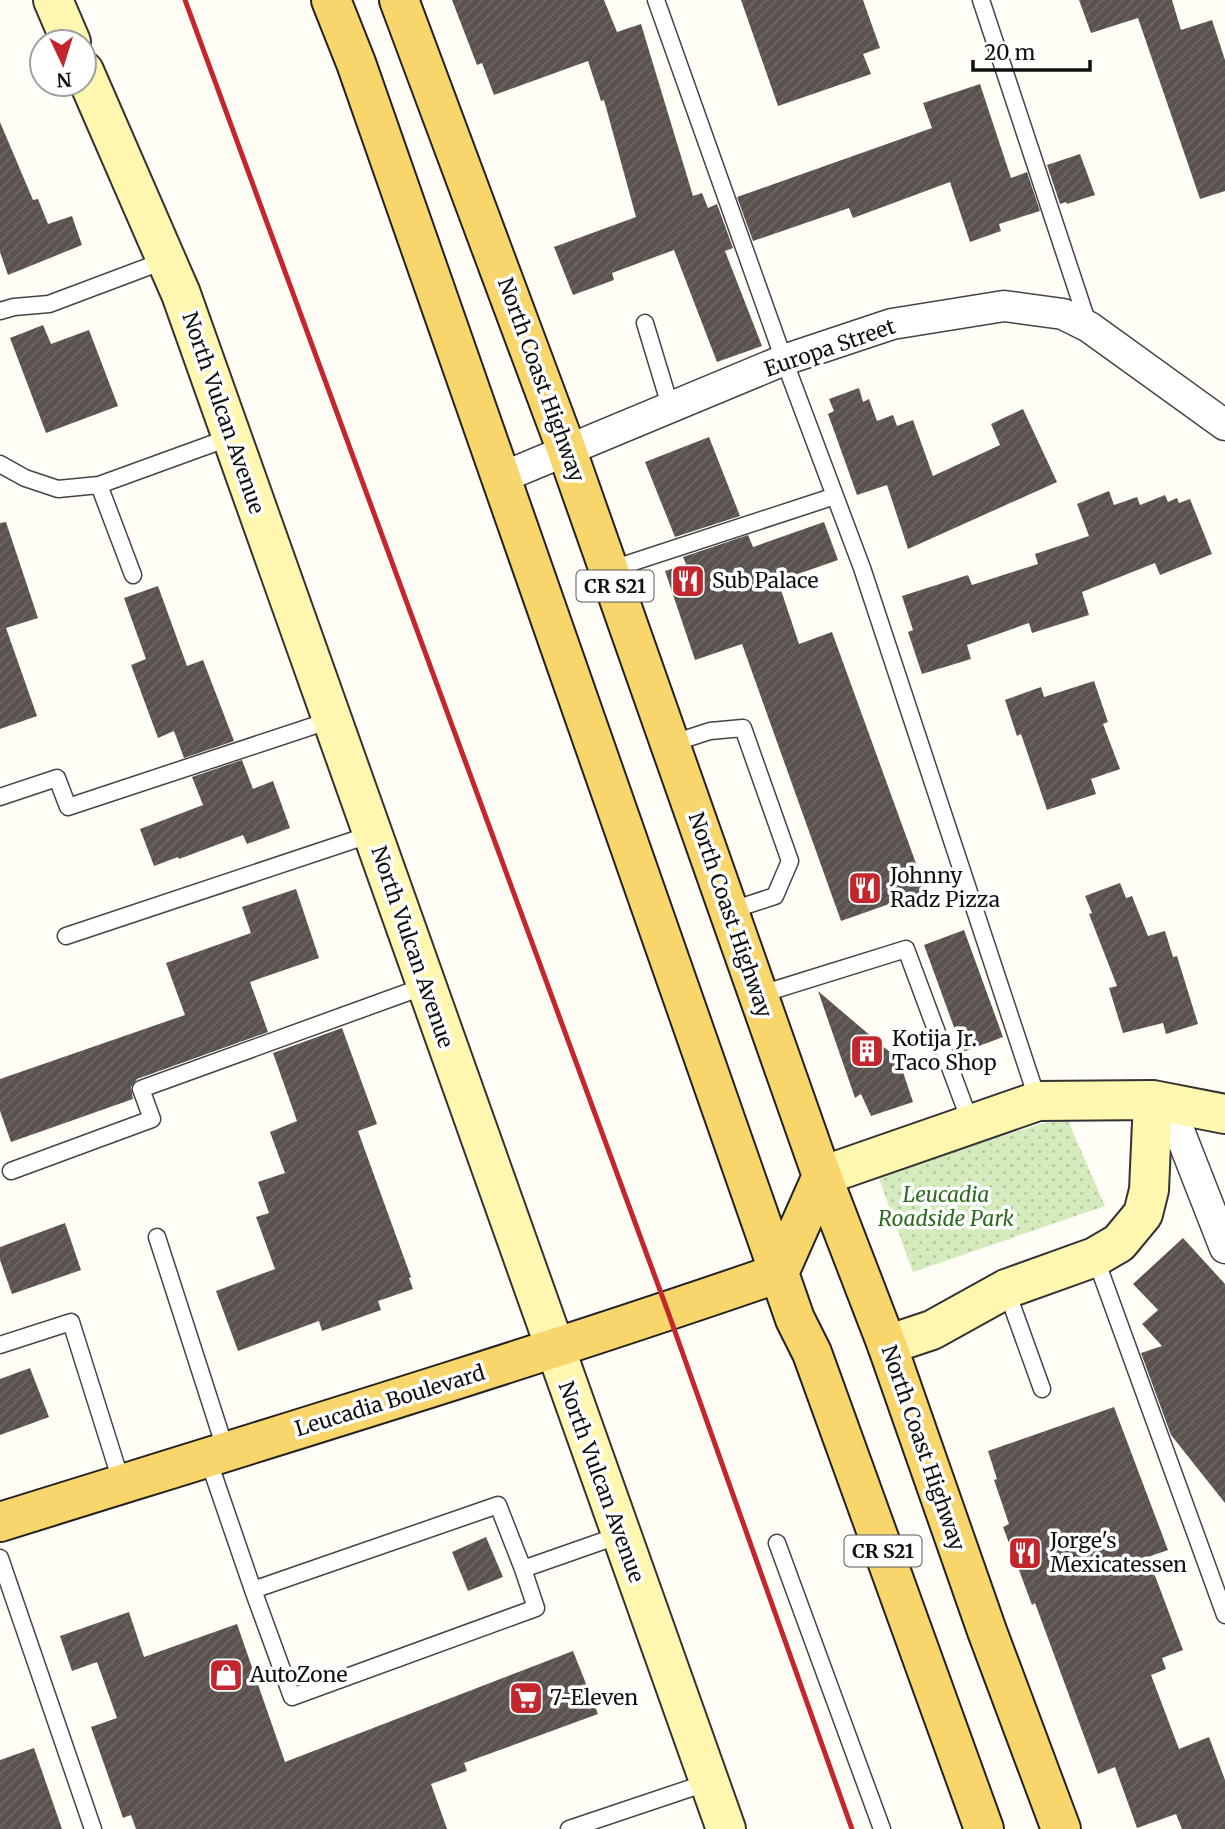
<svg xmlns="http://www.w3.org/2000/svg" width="1225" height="1829" font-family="Merriweather,serif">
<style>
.grass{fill:url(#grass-dots)}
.building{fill:url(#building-hatch)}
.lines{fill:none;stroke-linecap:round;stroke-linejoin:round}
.lane-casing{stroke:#444;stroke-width:19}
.street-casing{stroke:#444;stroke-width:33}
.secondary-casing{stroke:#333;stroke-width:42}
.primary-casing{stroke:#222;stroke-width:42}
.lane{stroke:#fff;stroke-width:16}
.street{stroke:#fff;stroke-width:30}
.secondary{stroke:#fff6b0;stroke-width:38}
.primary{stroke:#f9d66b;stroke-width:38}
.rail{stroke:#c4262e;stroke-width:5}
.labels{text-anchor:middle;stroke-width:7;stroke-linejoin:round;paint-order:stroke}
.shield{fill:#fff;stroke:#585858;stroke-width:2}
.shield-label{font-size:19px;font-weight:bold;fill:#111}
.street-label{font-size:21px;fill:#111;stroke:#fff}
.poi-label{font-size:21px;fill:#111;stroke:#fff;text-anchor:start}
.park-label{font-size:21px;font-style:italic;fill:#2f6b1f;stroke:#fff}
</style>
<defs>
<pattern id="grass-dots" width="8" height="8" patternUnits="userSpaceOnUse" patternTransform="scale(1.75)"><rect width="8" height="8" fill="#d5ebbd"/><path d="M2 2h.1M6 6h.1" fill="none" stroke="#b6c8a1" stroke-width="1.8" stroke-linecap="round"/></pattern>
<pattern id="building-hatch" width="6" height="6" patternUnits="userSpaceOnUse" patternTransform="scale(1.75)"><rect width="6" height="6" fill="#5a524d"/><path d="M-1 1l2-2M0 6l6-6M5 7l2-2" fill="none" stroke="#6d6662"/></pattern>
</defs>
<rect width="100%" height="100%" fill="#fffdf5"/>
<path class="grass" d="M 1066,1116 L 1105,1206 L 913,1272 L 878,1176 Z"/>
<path class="building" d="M 452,0 L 604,0 L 617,32 L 641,24 L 693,196 L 702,193 L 708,208 L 717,204 L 733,248 L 725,251 L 762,346 L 717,362 L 674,250 L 612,273 L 614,280 L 573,295 L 554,247 L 636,217 L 604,100 L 601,101 L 588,61 L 494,95 L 482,63 L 477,65 Z
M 741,0 L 863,0 L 880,48 L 863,54 L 871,74 L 778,106 Z
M 1079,0 L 1172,0 L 1181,30 L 1212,20 L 1225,60 L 1225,191 L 1200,199 L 1138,18 L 1091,33 Z
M 980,84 L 1011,178 L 1027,172 L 1040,211 L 999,224 L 1001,231 L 970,242 L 950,182 L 853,218 L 849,208 L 753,241 L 737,197 L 932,128 L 923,103 Z
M 0,122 L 33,200 L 38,199 L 48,224 L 72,216 L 82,245 L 8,275 L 0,252 Z
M 1080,154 L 1095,195 L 1067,204 L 1066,202 L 1060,204 L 1047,165 Z
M 43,325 L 51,344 L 89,330 L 118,406 L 46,433 L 10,338 Z
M 859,388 L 863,402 L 869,399 L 877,421 L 893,415 L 897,426 L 913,420 L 933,476 L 1000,445 L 991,424 L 1023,409 L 1057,482 L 908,549 L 887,485 L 857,495 L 828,414 L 834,411 L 829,399 Z
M 709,437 L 740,516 L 675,537 L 645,462 Z
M 1109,491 L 1114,505 L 1137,497 L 1140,505 L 1165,495 L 1168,502 L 1177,498 L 1179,503 L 1190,499 L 1212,554 L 1160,575 L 1155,563 L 1082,592 L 1089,615 L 1032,633 L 1029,623 L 967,645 L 971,659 L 922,674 L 908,632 L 913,630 L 902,596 L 968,575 L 972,585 L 1038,564 L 1035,554 L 1089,536 L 1077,504 Z
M 6,522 L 38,618 L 6,628 L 37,716 L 0,729 L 0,523 Z
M 824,522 L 838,560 L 778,581 L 799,644 L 832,632 L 926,891 L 841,921 L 742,644 L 695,660 L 665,571 L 686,564 L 683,557 L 748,535 L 753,547 Z
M 158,586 L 187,666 L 203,660 L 234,741 L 184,758 L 174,731 L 158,738 L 131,665 L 146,659 L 124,598 Z
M 1094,681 L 1108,722 L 1103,724 L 1120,769 L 1091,779 L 1096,794 L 1047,810 L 1021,734 L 1017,736 L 1005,700 L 1041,687 L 1044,697 Z
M 242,760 L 253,789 L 273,781 L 290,828 L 247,844 L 243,835 L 179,859 L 178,857 L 154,866 L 140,829 L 203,805 L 192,777 Z
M 1120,883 L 1126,898 L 1132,896 L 1148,936 L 1165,931 L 1173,957 L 1177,956 L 1198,1024 L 1166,1034 L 1163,1023 L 1123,1033 L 1109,988 L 1117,986 L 1089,914 L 1092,913 L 1085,896 Z
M 296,889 L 319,958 L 250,982 L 268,1032 L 137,1079 L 131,1087 L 133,1099 L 11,1142 L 0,1111 L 0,1079 L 185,1015 L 166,963 L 251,933 L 242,907 Z
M 964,930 L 1003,1037 L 963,1052 L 924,945 Z
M 818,991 L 899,1060 L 913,1102 L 871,1116 L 861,1094 L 855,1098 Z
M 342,1028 L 377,1124 L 358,1131 L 411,1277 L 409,1278 L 413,1289 L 378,1301 L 381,1310 L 322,1331 L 319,1321 L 238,1351 L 216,1291 L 275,1269 L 256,1217 L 269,1213 L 258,1182 L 285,1173 L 270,1132 L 297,1121 L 273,1053 Z
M 65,1223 L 81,1270 L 12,1294 L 0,1260 L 0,1247 Z
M 1183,1238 L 1225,1284 L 1225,1503 L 1171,1435 L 1141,1353 L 1162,1346 L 1142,1324 L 1158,1310 L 1133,1284 Z
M 30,1368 L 49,1417 L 0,1435 L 0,1379 Z
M 1114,1407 L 1168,1550 L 1148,1557 L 1183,1650 L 1162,1658 L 1166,1669 L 1151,1675 L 1179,1749 L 1209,1737 L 1225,1780 L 1225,1829 L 1182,1829 L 1176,1814 L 1137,1828 L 1115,1767 L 1098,1774 L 1035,1603 L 1032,1605 L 1003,1527 L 1009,1524 L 994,1480 L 997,1479 L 988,1451 Z
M 486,1537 L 503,1577 L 468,1591 L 452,1552 Z
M 129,1612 L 144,1657 L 237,1624 L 285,1762 L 573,1651 L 598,1714 L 464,1763 L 467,1771 L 431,1784 L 447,1829 L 136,1829 L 131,1815 L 123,1818 L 91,1727 L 117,1718 L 97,1662 L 72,1671 L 60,1636 Z
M 34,1748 L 62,1829 L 0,1829 L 0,1760 Z"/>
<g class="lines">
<g class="lane-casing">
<path id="lane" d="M 656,0 L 784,360 L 862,568 L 1038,1101
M 981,0 L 1089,327
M 0,311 L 14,307 L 49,304 L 166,260
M 645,323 L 671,409
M 0,464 L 25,478 L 58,489 L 99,485 L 231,437
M 99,485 L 133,575
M 609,570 L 835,496
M 670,744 L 710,731 L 743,728 L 790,861 L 775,896 L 729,911
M 0,797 L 57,778 L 68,807 L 331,720
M 66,936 L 372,834
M 758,995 L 906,949 L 971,1124
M 11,1171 L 152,1119 L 141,1089 L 425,986
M 157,1237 L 226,1451
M 1095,1257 L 1225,1615
M 1006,1289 L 1042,1389
M 0,1345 L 71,1322 L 122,1484
M 207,1456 L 253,1590
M 777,1543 L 882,1829
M 0,1558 L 93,1829
M 523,1569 L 536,1608 L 292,1697 L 253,1590 L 498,1505 L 523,1569 L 620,1535
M 569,1829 L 709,1782"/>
</g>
<g class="street-casing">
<path id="street" d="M 503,477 L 784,360 L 892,324 L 1004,306 L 1063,314 L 1089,327 L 1225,425
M 1169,1105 L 1225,1248"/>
</g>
<g class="secondary-casing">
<path id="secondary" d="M 53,0 L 71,42
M 84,71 L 181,294 L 726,1829
M 822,1176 L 1038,1101 L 1153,1100 L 1225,1114
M 887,1345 L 932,1330 L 1006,1289 L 1095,1257 L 1119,1243 L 1143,1214 L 1149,1190 L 1153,1100"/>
</g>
<g class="primary-casing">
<path id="primary" d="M 331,0 L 356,63 L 779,1273 L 795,1319 L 812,1353 L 984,1829
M 399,0 L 567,451 L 822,1176 L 887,1345 L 987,1631 L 1061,1829
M 779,1273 L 822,1176
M 0,1522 C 260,1441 521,1362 779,1273"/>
</g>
<use href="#lane" class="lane"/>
<use href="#street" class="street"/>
<use href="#secondary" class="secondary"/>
<use href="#primary" class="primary"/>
<path class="rail" d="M 185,0 L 668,1312 L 852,1829"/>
</g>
<defs>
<g id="restaurant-square" transform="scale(1.75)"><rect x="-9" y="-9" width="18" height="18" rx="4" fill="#c4262e" stroke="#fff"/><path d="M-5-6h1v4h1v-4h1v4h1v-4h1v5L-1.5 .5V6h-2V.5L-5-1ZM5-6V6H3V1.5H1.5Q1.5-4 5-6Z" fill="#fff"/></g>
<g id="building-square" transform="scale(1.75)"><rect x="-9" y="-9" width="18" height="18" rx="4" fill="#c4262e" stroke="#fff"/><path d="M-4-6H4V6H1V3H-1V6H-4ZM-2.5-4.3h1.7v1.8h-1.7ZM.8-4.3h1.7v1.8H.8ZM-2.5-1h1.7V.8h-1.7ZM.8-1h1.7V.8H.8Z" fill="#fff"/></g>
<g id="shop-square" transform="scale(1.75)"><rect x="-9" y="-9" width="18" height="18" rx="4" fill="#c4262e" stroke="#fff"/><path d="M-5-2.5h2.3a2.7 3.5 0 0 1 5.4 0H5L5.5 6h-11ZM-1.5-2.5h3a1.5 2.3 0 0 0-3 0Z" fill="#fff"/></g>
<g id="supermarket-square" transform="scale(1.75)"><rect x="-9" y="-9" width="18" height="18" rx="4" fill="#c4262e" stroke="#fff"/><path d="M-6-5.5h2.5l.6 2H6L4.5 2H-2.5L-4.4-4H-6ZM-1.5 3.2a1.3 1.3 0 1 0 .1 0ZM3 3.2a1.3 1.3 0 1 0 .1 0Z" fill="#fff"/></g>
</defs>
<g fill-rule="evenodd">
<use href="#restaurant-square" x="688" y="581"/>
<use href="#restaurant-square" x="865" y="888"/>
<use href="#building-square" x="867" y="1051"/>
<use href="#restaurant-square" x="1025" y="1553"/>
<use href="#shop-square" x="226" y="1675"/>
<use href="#supermarket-square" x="526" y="1698"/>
</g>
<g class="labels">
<g class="shield">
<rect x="576.5" y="570.5" width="77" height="31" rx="5"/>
<rect x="844.5" y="1535.5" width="77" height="31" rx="5"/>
</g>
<g class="shield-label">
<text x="615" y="593">CR S21</text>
<text x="883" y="1558">CR S21</text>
</g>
<g class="street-label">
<text transform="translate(830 348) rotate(-19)" y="7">Europa Street</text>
<text transform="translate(541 380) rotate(70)" y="7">North Coast Highway</text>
<text transform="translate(223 413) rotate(71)" y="7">North Vulcan Avenue</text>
<text transform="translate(730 915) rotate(71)" y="7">North Coast Highway</text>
<text transform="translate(412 947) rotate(71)" y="7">North Vulcan Avenue</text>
<text transform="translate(390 1401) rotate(-17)" y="7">Leucadia Boulevard</text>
<text transform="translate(923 1448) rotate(71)" y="7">North Coast Highway</text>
<text transform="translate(601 1482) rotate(70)" y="7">North Vulcan Avenue</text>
</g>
<g class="poi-label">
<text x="712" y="588">Sub Palace</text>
<text x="890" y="883">Johnny<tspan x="890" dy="24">Radz Pizza</tspan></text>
<text x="892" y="1046">Kotija Jr.<tspan x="892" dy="24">Taco Shop</tspan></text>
<text x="1050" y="1548">Jorge's<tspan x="1050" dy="24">Mexicatessen</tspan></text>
<text x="250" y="1682">AutoZone</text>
<text x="550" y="1705">7-Eleven</text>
</g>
<g class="park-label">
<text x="946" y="1202">Leucadia<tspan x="946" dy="24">Roadside Park</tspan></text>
</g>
</g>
<g transform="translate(63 63) rotate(176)"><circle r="33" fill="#ffffff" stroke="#a0a0a0" stroke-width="2"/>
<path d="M0-5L12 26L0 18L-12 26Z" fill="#c4262e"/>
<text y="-10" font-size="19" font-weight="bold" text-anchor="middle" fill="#111111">N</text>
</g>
<path d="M973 60v10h117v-10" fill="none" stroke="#111111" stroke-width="3.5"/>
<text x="984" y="60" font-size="21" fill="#111111" stroke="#ffffff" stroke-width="5" paint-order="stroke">20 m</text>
</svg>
